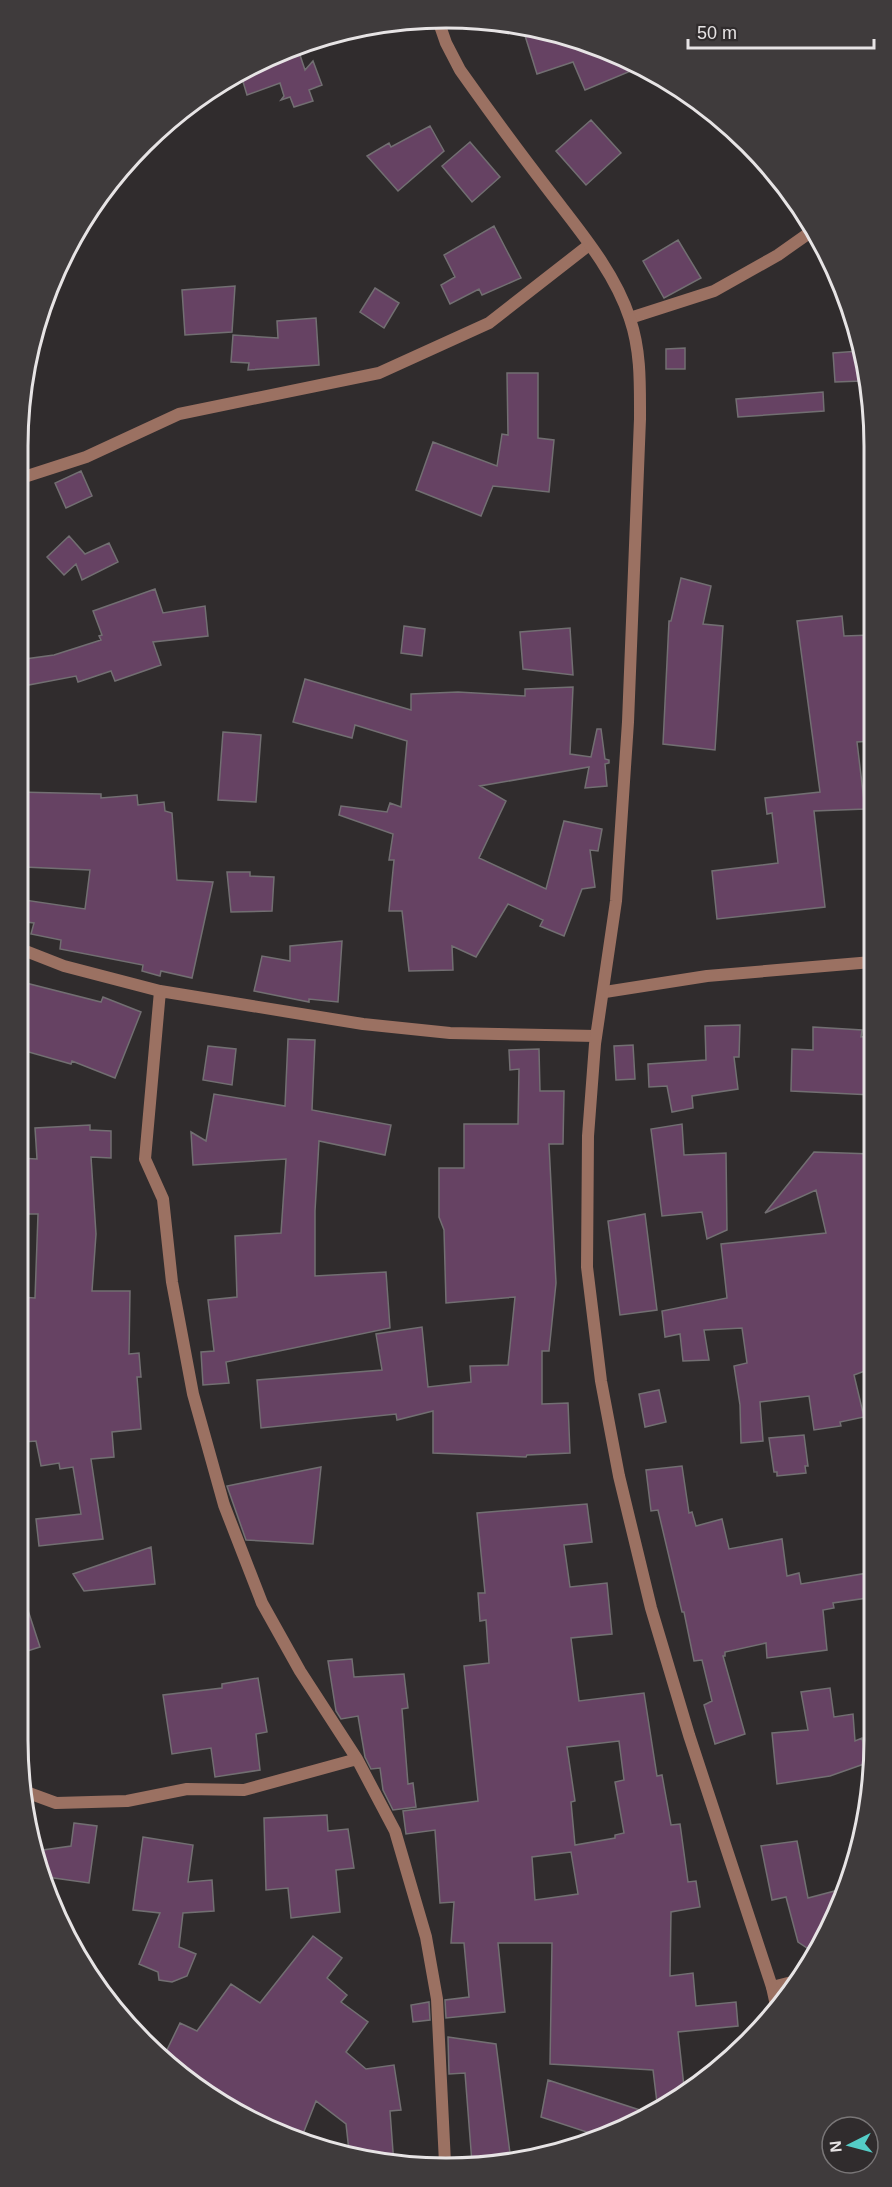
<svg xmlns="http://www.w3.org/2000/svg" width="892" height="2187" font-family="Helvetica,sans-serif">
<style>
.building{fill:#664263;stroke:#726f72;stroke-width:1.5;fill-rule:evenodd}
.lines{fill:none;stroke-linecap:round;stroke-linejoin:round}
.minor{stroke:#9b7162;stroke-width:12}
.tertiary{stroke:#9b7162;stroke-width:12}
.rim{fill:none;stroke:#e7e4e5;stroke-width:3}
</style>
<rect width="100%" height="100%" fill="#302c2d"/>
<path class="building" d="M 522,26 L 584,41 L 638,68 L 585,90 L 573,62 L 537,74 Z
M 300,55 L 305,70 L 313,61 L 322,85 L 309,90 L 313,101 L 294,107 L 290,97 L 281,100 L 284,96 L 280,83 L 247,95 L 241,75 Z
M 591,120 L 621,153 L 586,185 L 556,151 Z
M 430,126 L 444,151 L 398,191 L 367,156 L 389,143 L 391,147 Z
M 470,142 L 500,177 L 472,202 L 442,166 Z
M 494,226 L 521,278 L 482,295 L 479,289 L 450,304 L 441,285 L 455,277 L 444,255 Z
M 678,240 L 701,278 L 664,298 L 643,261 Z
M 235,286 L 232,332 L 185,335 L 182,290 Z
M 375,288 L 399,303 L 384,328 L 360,312 Z
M 316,318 L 319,365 L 248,370 L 249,363 L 231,362 L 233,335 L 278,338 L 277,321 Z
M 685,348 L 685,369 L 666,369 L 666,349 Z
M 859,351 L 862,381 L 835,382 L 833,353 Z
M 507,373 L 538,373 L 538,438 L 554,440 L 549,492 L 493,486 L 481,516 L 416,490 L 433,442 L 497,466 L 502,434 L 508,435 Z
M 823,392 L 824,411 L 738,417 L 736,399 Z
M 81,471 L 92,496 L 66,508 L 55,483 Z
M 69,536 L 85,554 L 109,543 L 118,562 L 82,580 L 76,564 L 64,575 L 47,557 Z
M 681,578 L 711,586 L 703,624 L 723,626 L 715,750 L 663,744 L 669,621 L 671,621 Z
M 155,589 L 163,613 L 205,606 L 208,636 L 153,642 L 161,665 L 115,681 L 111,671 L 78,682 L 76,676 L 18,687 L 18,660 L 54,655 L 101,640 L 99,636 L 102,635 L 93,611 Z
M 842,616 L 844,636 L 871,635 L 871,741 L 857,742 L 865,809 L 814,811 L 825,907 L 717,919 L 712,871 L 778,863 L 772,813 L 767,814 L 765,798 L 820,792 L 797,621 Z
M 404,626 L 425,629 L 422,656 L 401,653 Z
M 570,628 L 573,675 L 523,669 L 520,632 Z
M 305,679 L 411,710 L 411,694 L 458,692 L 525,696 L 525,689 L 573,687 L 570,754 L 591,757 L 597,729 L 601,729 L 605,759 L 609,760 L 609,763 L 605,764 L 607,786 L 585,788 L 589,767 L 480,786 L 506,801 L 479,858 L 546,889 L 564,821 L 602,829 L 598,851 L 590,850 L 595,887 L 582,889 L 564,936 L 540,926 L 543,920 L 508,904 L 476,957 L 452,946 L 453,970 L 409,971 L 402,911 L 389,911 L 394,860 L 389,860 L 393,834 L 339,815 L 341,806 L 387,812 L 390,803 L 401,807 L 407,741 L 355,725 L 352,738 L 293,722 Z
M 223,732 L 261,735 L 256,802 L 218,800 Z
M 18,792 L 101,794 L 101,798 L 137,795 L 138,805 L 164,802 L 165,811 L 172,813 L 177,880 L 213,882 L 192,978 L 161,971 L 160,976 L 142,971 L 143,965 L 60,949 L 61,940 L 31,934 L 34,923 L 18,921 L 18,899 L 85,909 L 90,870 L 24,867 L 22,830 L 18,830 Z
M 227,872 L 250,872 L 250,876 L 274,877 L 272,911 L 231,912 Z
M 342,941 L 338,1002 L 309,999 L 309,1002 L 254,991 L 262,956 L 290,961 L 290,946 Z
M 22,982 L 101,1002 L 103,997 L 141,1012 L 115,1078 L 72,1061 L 71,1064 L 18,1049 L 18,998 Z
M 740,1025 L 739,1057 L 734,1057 L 738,1089 L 692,1096 L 693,1108 L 672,1112 L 667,1086 L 649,1087 L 648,1064 L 706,1060 L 705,1026 Z
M 813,1027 L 862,1030 L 861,1037 L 872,1036 L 872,1095 L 791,1091 L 792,1049 L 813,1050 Z
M 288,1039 L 315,1040 L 312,1110 L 391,1125 L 385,1155 L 319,1141 L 315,1211 L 315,1276 L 386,1272 L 390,1328 L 226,1362 L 229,1383 L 203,1385 L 201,1352 L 214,1351 L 208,1300 L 237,1297 L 235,1236 L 281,1233 L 286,1159 L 193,1165 L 191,1132 L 206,1141 L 214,1094 L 285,1106 Z
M 633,1045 L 635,1079 L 616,1080 L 614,1046 Z
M 208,1046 L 236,1049 L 232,1085 L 203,1080 Z
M 539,1049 L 540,1091 L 564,1091 L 563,1144 L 549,1144 L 556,1283 L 549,1351 L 542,1351 L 542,1404 L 568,1403 L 570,1453 L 527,1455 L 526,1457 L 433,1453 L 433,1411 L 397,1420 L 396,1414 L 261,1428 L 257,1380 L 382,1370 L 376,1334 L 422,1327 L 428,1387 L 471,1382 L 470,1366 L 508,1365 L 515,1297 L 446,1303 L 444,1230 L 439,1217 L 439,1168 L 464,1168 L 464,1124 L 518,1124 L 519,1069 L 510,1070 L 509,1050 Z
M 682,1124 L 684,1155 L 726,1153 L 727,1230 L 707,1239 L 702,1212 L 662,1216 L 651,1129 Z
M 90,1125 L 90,1130 L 111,1131 L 111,1158 L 91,1157 L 96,1234 L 92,1291 L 130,1291 L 129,1354 L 139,1353 L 141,1377 L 137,1377 L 141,1429 L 112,1432 L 114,1457 L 91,1459 L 103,1539 L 39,1546 L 36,1519 L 81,1514 L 73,1467 L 60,1469 L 59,1463 L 41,1466 L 36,1441 L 24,1442 L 22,1423 L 18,1424 L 20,1297 L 35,1298 L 38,1214 L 18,1214 L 18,1158 L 37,1159 L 35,1128 Z
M 814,1152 L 872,1154 L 873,1215 L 867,1215 L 873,1266 L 873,1368 L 854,1375 L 864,1417 L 840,1422 L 841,1426 L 814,1430 L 809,1396 L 760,1402 L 763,1441 L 741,1443 L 740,1405 L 734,1366 L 747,1363 L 742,1328 L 704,1330 L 709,1360 L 683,1361 L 680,1334 L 665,1337 L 662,1311 L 727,1298 L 721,1244 L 826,1233 L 816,1190 L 765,1213 Z
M 645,1214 L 657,1310 L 620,1315 L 608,1221 Z
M 659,1390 L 666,1422 L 645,1427 L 639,1394 Z
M 804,1435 L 808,1466 L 805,1466 L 806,1473 L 777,1476 L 777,1472 L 774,1472 L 769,1438 Z
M 682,1466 L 689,1513 L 692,1512 L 696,1526 L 722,1519 L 729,1549 L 782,1539 L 787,1576 L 799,1573 L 801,1584 L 874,1572 L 874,1597 L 833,1603 L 834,1608 L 823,1610 L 827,1650 L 767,1658 L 766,1643 L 725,1652 L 725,1656 L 723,1656 L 745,1734 L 715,1744 L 704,1705 L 712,1701 L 702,1660 L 694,1661 L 684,1612 L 682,1612 L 658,1510 L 651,1511 L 646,1470 Z
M 321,1467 L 313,1544 L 246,1540 L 227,1486 Z
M 587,1504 L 592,1542 L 564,1545 L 570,1587 L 607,1583 L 612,1634 L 571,1638 L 579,1701 L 644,1693 L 657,1776 L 662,1775 L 671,1825 L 680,1824 L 688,1882 L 696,1881 L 700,1907 L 671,1912 L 670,1976 L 693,1973 L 696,2006 L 736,2002 L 738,2026 L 678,2032 L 685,2096 L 658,2111 L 653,2070 L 550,2064 L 552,1943 L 498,1943 L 505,2012 L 446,2018 L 445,2000 L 469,1997 L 464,1943 L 451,1943 L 454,1902 L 440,1903 L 435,1830 L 406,1834 L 403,1811 L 478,1801 L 464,1666 L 489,1663 L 486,1620 L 480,1621 L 478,1593 L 485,1593 L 477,1513 ZM 619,1741 L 624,1780 L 615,1782 L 624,1833 L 615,1835 L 615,1838 L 575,1845 L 571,1802 L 575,1801 L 567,1747 ZM 571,1852 L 578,1894 L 535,1900 L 532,1857 Z
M 151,1547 L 155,1584 L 84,1591 L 73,1574 Z
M 22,1592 L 40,1647 L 18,1654 L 18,1593 Z
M 352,1659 L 354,1677 L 404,1674 L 408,1708 L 402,1709 L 408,1784 L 413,1783 L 416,1807 L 393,1810 L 383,1790 L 380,1768 L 371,1769 L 365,1757 L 358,1716 L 341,1719 L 336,1711 L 328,1661 Z
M 258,1678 L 267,1732 L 256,1734 L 260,1770 L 215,1777 L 211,1748 L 172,1754 L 163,1695 L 222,1688 L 222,1684 Z
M 830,1688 L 834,1717 L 853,1714 L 855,1741 L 862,1738 L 867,1763 L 830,1776 L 777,1784 L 772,1733 L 808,1730 L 801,1692 Z
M 327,1815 L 328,1831 L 348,1829 L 354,1868 L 336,1870 L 340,1912 L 291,1918 L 288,1888 L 266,1890 L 264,1818 Z
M 74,1823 L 97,1826 L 89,1883 L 40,1876 L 36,1851 L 71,1846 Z
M 143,1837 L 193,1845 L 188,1882 L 212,1880 L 214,1911 L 183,1913 L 179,1947 L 196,1954 L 187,1976 L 172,1982 L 159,1980 L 158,1972 L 139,1964 L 160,1913 L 133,1910 Z
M 797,1841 L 808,1898 L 846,1888 L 815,1946 L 807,1948 L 798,1942 L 786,1897 L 772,1900 L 761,1846 Z
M 313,1936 L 342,1958 L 327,1978 L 347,1995 L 341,2002 L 368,2022 L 346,2052 L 366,2069 L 394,2065 L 401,2110 L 390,2111 L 394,2165 L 360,2158 L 360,2149 L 349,2151 L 346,2124 L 316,2101 L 303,2134 L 252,2113 L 251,2117 L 230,2110 L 164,2056 L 180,2023 L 197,2031 L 231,1984 L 260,2003 Z
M 429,2002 L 430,2020 L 413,2022 L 411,2005 Z
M 448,2037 L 496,2044 L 511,2161 L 472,2163 L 465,2073 L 449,2074 Z
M 548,2080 L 652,2114 L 610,2136 L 590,2141 L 590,2133 L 541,2117 Z"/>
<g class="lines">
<path class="minor" d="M 630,318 L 714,291 L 778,255 L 812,231
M 18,479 L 86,457 L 179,414 L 379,373 L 489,323 L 589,245
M 18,948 L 64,966 L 160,991 L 363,1024 L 450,1033 L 596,1036
M 160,991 L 145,1159 L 163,1199 L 172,1282 L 193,1394 L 224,1505 L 262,1603 L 300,1671 L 357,1759 L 395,1831 L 426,1937 L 437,1999 L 445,2163
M 605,992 L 707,976 L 872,962
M 26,1792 L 56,1803 L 127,1801 L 187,1789 L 244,1790 L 357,1759
M 772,1987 L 796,1981"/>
<path class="tertiary" d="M 438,20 L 446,43 L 460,70 C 489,111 519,152 550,192 C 579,230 615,272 630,319 C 641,351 640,385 640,419 L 628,722 L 616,901 L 595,1044 L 588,1136 L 587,1267 L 601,1381 L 619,1476 L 651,1608 L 689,1735 L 772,1987 L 777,2010"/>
</g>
<path d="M0 0H892V2187H0ZM446 28H446A418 418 0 0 1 864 446V1740A418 418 0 0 1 446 2158H446A418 418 0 0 1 28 1740V446A418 418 0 0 1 446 28Z" fill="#3f3b3c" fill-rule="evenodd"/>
<path class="rim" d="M446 28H446A418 418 0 0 1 864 446V1740A418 418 0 0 1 446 2158H446A418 418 0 0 1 28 1740V446A418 418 0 0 1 446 28Z"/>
<g transform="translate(850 2145) rotate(264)"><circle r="28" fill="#302c2d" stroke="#797677" stroke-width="1.5"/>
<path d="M0-4.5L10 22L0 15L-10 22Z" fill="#54cdc7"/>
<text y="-9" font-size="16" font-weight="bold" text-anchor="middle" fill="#e7e4e5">N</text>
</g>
<path d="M688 39v9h186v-9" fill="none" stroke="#e7e4e5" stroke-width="3"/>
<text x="697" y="39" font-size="18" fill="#e7e4e5" stroke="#302c2d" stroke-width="4.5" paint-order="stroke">50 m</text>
</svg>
